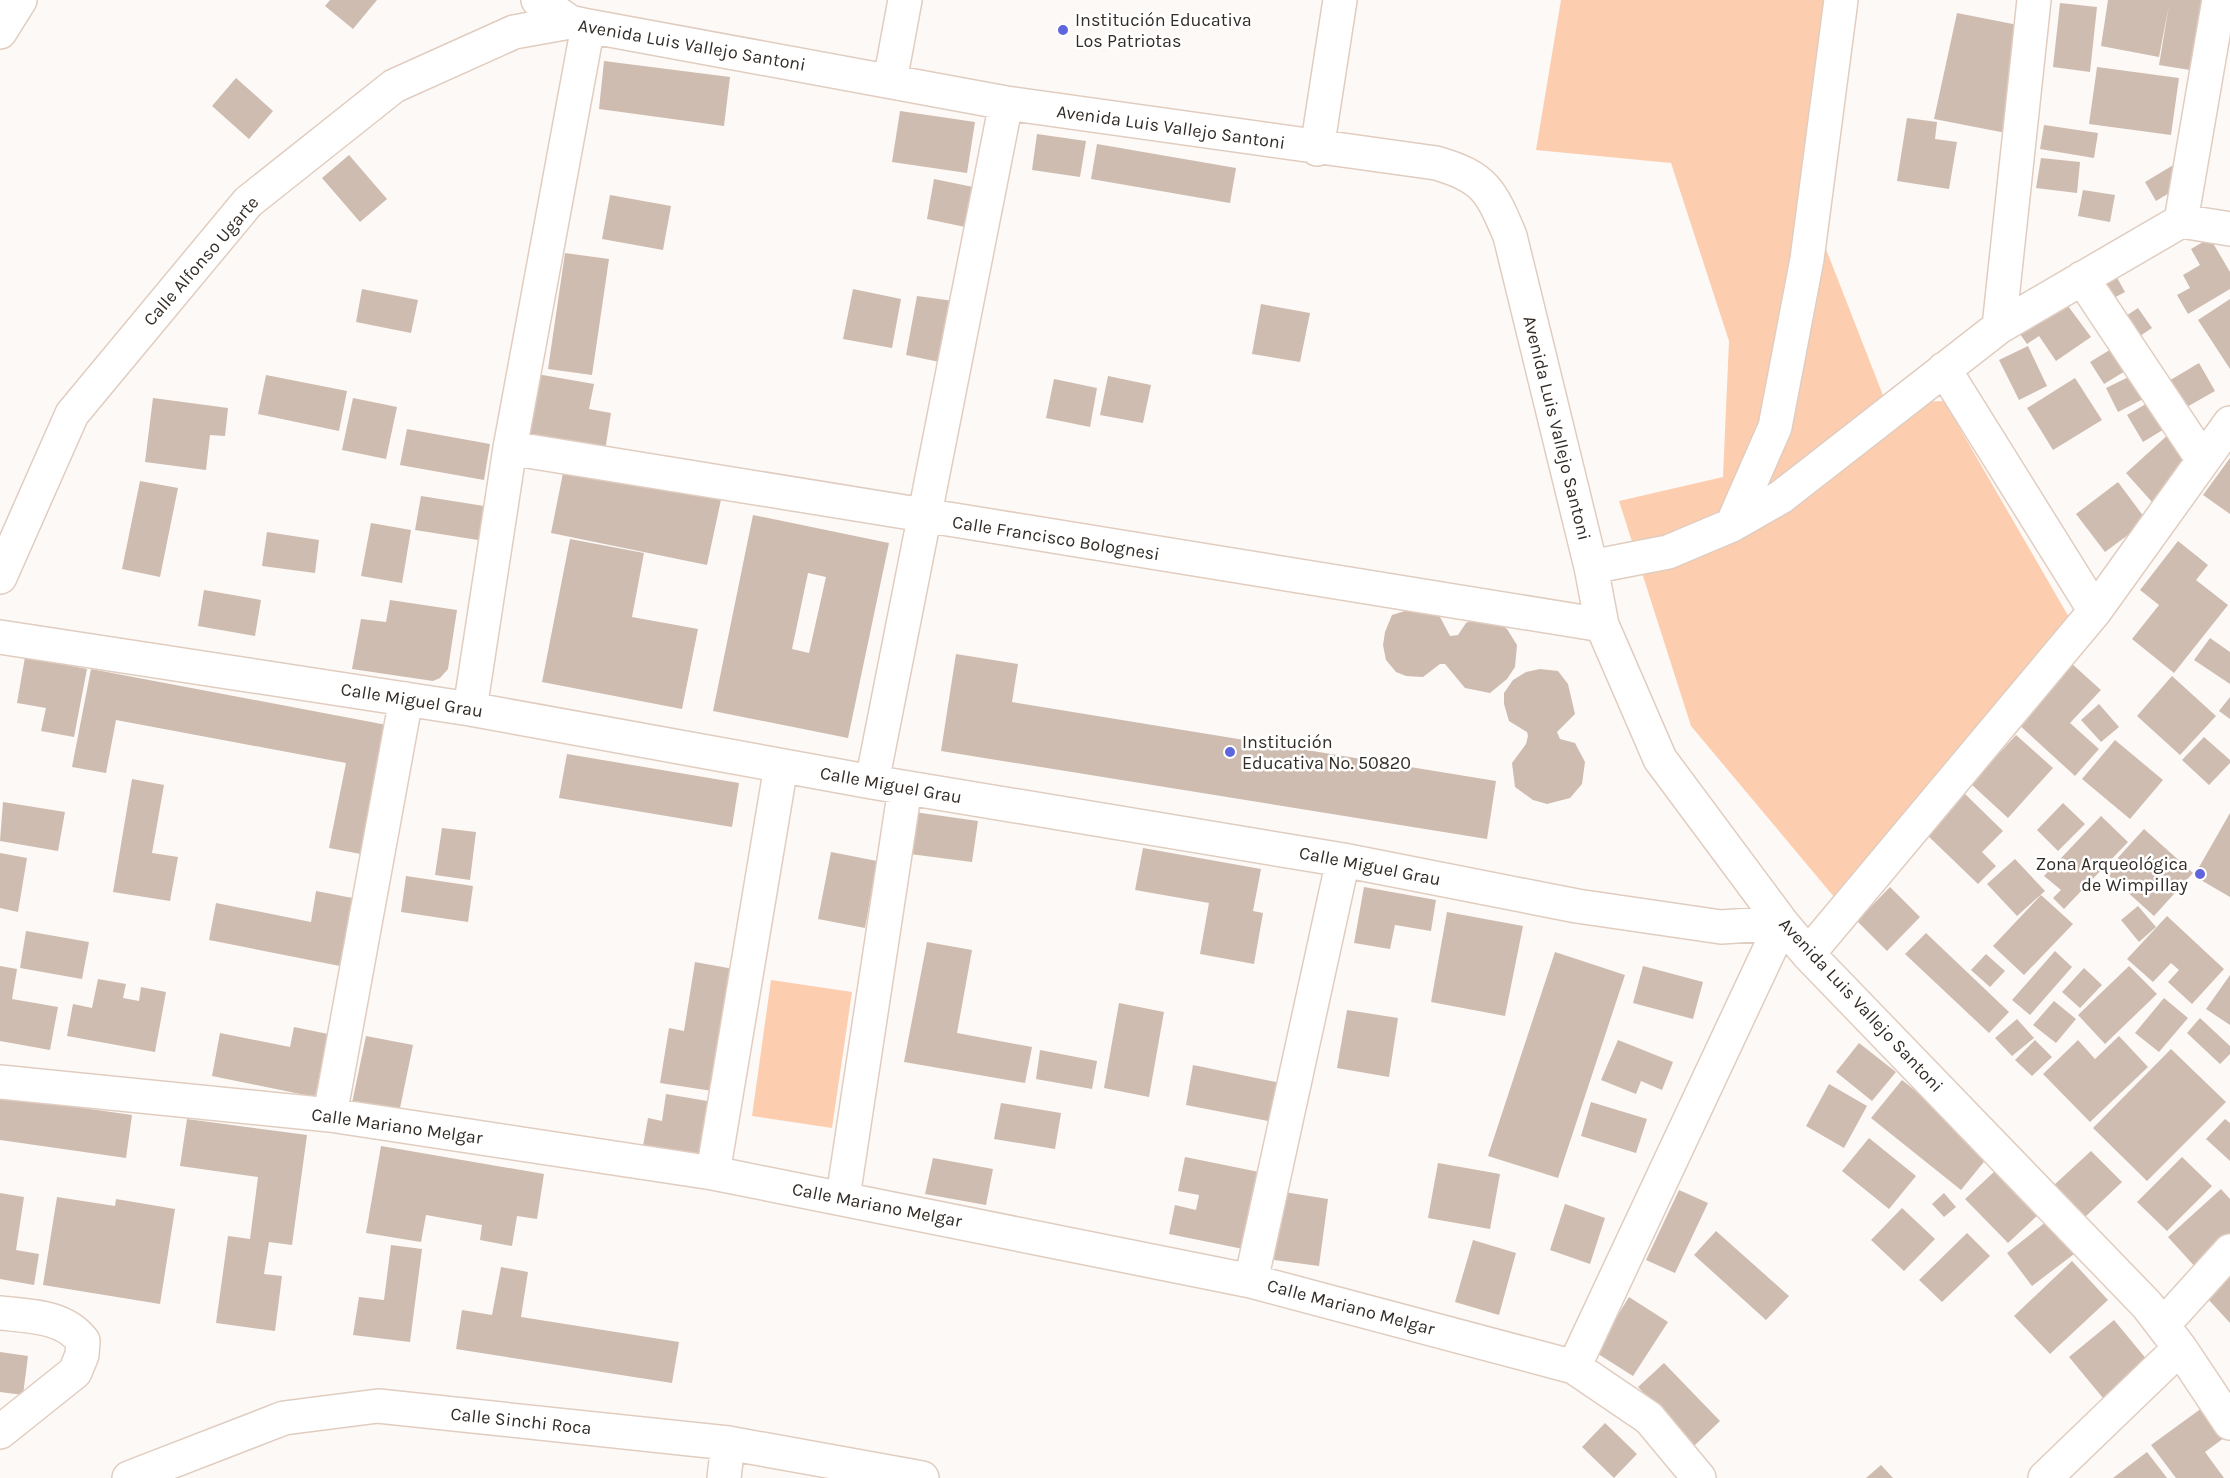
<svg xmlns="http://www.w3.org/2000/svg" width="2230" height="1478" font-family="Karla,sans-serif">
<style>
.green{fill:#fcceaf}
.building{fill:#cfbcb0;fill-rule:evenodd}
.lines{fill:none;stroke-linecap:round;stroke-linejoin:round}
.minor-casing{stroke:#e0cdc0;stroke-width:36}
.minor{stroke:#fff;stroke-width:33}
.poi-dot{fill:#5f65dd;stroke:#fff;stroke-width:2}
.labels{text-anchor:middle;stroke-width:5;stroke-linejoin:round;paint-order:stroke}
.poi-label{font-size:18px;fill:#332c27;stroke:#fff;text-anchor:start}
.street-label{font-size:18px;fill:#332c27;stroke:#fff}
</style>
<rect width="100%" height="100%" fill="#fdf9f6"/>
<path class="green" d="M 1561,0 L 1836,0 L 1817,226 L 1886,403 L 1944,401 L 2070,619 L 1840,904 L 1691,726 L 1619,501 L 1723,477 L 1729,341 L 1671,163 L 1536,150 Z
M 771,980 L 852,992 L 832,1128 L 752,1116 Z"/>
<path class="building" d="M 330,0 L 377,0 L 353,29 L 325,6 Z
M 2108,0 L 2214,0 L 2202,72 L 2159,65 L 2169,5 L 2159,57 L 2101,46 Z
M 2060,3 L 2097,7 L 2090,72 L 2053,67 Z
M 1957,13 L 2028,27 L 2006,133 L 1934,119 Z
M 604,61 L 730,77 L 724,126 L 599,109 Z
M 2097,67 L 2179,78 L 2171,135 L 2089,124 Z
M 236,78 L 273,111 L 249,139 L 212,106 Z
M 900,111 L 975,122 L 967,173 L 892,162 Z
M 1907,118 L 1937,122 L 1935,139 L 1957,142 L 1949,189 L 1897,181 Z
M 2044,125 L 2098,133 L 2094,158 L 2040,149 Z
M 1037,134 L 1086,141 L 1080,177 L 1032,170 Z
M 1097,144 L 1236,168 L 1230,203 L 1091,179 Z
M 349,155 L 387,199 L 360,222 L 322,178 Z
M 2041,158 L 2080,162 L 2077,193 L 2036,188 Z
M 2175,164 L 2186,183 L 2156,201 L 2145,182 Z
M 934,179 L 978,188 L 970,228 L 927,219 Z
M 2083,190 L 2115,195 L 2110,222 L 2078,216 Z
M 610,195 L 671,206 L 663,250 L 602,239 Z
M 2210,238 L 2230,272 L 2230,289 L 2188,314 L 2177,295 L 2190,288 L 2183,275 L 2200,265 L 2191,249 Z
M 565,253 L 609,259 L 592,375 L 548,369 Z
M 2115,274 L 2125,292 L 2108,301 L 2099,284 Z
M 362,289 L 418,300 L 411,333 L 356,322 Z
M 853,289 L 901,299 L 892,348 L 843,339 Z
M 917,296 L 961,302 L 949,364 L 906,355 Z
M 2230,299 L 2230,369 L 2198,320 Z
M 2065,302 L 2091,337 L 2056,361 L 2039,336 L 2027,344 L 2020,334 Z
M 1261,304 L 1310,313 L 1300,362 L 1252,354 Z
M 2138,308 L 2152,328 L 2128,344 L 2114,324 Z
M 2121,343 L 2135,365 L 2104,384 L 2090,362 Z
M 2028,346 L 2047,386 L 2019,400 L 1999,360 Z
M 2199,363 L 2215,391 L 2178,412 L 2162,385 Z
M 2141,371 L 2153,394 L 2118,412 L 2106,388 Z
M 537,374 L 594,384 L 589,409 L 611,413 L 605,451 L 518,436 Z
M 266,375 L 347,391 L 339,431 L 258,414 Z
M 1108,376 L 1151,385 L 1143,423 L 1100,415 Z
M 2075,378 L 2102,420 L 2053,450 L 2027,408 Z
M 1054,379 L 1097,388 L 1090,427 L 1046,418 Z
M 153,398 L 228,408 L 225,436 L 210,435 L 206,470 L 145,462 Z
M 353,398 L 397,407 L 386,459 L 342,450 Z
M 2151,401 L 2166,428 L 2143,442 L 2127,415 Z
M 407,429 L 490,444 L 484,480 L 400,465 Z
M 2170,433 L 2197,462 L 2152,502 L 2126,473 Z
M 2230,458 L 2230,514 L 2203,495 Z
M 565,463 L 722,495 L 707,565 L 551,533 Z
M 140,481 L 178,488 L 160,577 L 122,569 Z
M 2118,482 L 2147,521 L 2105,552 L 2076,514 Z
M 421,496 L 484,506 L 478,540 L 415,530 Z
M 753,515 L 889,543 L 848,738 L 713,711 ZM 808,573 L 826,577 L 809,653 L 792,649 Z
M 371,523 L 411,530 L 402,583 L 361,576 Z
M 267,532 L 319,540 L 315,573 L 262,566 Z
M 570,539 L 644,553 L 632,617 L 698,629 L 682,709 L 542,682 Z
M 2178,541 L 2208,565 L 2196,580 L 2228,605 L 2174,673 L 2132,639 L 2159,605 L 2140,590 Z
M 204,590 L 261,600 L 255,636 L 198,626 Z
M 390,600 L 457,610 L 448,669 L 440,678 L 433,681 L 352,669 L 361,619 L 386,622 Z
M 1408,610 L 1438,613 L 1450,636 L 1458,635 L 1466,623 L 1474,619 L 1499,623 L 1507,629 L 1517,645 L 1515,667 L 1507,679 L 1490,693 L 1465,688 L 1445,664 L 1440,664 L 1423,677 L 1406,676 L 1396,672 L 1386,660 L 1383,645 L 1385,632 L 1392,615 Z
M 2210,638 L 2230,652 L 2230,684 L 2194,660 Z
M 956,654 L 1018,664 L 1012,702 L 1496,781 L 1487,839 L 941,751 Z
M 25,657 L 87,669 L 74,737 L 41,731 L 46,708 L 17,703 Z
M 2072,664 L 2101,690 L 2070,723 L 2099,749 L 2075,776 L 2017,723 Z
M 91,669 L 392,726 L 366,855 L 329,848 L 346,763 L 116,720 L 106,773 L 72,767 Z
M 1540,669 L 1558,671 L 1568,684 L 1575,714 L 1557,732 L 1560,739 L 1575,743 L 1585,762 L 1582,784 L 1570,798 L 1547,804 L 1533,800 L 1515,787 L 1512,763 L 1526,744 L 1528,736 L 1527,732 L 1509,721 L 1504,704 L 1504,693 L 1513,680 L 1526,672 Z
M 2172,676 L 2216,716 L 2180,755 L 2137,716 Z
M 2230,697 L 2230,719 L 2219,711 Z
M 2099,704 L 2119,727 L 2101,742 L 2081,720 Z
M 2016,735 L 2053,768 L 2008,818 L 1971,784 Z
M 2204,737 L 2230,760 L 2230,763 L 2209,785 L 2182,760 Z
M 2115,740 L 2163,780 L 2130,819 L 2082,779 Z
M 567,754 L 739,783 L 732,827 L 559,798 Z
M 132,779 L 164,785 L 152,853 L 178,857 L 170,901 L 113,892 Z
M 1963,792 L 2003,831 L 1982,852 L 1996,866 L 1978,884 L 1924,832 Z
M 3,802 L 65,812 L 58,851 L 0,841 Z
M 2063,803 L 2085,824 L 2058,851 L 2037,830 Z
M 907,811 L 978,821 L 972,862 L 902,853 Z
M 2230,813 L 2230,897 L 2194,876 Z
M 2101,816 L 2128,842 L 2064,909 L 2053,898 L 2061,890 L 2044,876 Z
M 442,828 L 476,832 L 470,880 L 435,875 Z
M 2144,829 L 2193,873 L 2154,916 L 2105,872 Z
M 1143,848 L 1261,869 L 1253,911 L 1263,913 L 1254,964 L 1200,954 L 1209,903 L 1135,890 Z
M 831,852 L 877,861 L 865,928 L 818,919 Z
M 0,853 L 27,858 L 18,912 L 0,908 Z
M 2015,859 L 2045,891 L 2017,916 L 1987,884 Z
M 406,876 L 473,886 L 468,922 L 401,912 Z
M 1364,887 L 1436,900 L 1431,931 L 1395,925 L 1390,949 L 1354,943 Z
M 1890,887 L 1920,917 L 1887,951 L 1857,921 Z
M 316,891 L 363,900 L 350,968 L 209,940 L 216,903 L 311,922 Z
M 2041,895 L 2073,924 L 2024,975 L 1993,946 Z
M 2138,906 L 2156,927 L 2139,942 L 2121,920 Z
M 1447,912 L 1523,926 L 1505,1016 L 1431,1002 Z
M 2167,916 L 2224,969 L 2192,1004 L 2168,982 L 2179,970 L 2171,963 L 2153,982 L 2127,959 Z
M 26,931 L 89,942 L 82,979 L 20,968 Z
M 1926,933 L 2009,1012 L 1989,1033 L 1905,954 Z
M 927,942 L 972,950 L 957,1033 L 1032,1047 L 1025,1083 L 904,1062 Z
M 2055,951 L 2072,967 L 2030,1015 L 2012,1000 Z
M 1555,952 L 1625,975 L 1558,1178 L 1488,1156 Z
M 1986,954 L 2005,971 L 1990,987 L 1971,970 Z
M 695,962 L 739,970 L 719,1092 L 660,1083 L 669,1028 L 684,1031 Z
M 0,966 L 17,969 L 12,999 L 58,1007 L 50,1050 L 0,1041 Z
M 1643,966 L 1703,982 L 1693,1019 L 1633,1003 Z
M 2129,966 L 2157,994 L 2105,1044 L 2078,1015 Z
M 2084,968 L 2102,985 L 2080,1008 L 2062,992 Z
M 2230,975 L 2230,1025 L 2206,1009 Z
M 98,979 L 126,984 L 123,998 L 139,1001 L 141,987 L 166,992 L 155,1052 L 67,1036 L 73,1004 L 92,1008 Z
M 2164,998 L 2188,1018 L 2159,1052 L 2135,1033 Z
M 2054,1001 L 2076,1019 L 2056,1043 L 2033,1025 Z
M 1119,1003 L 1164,1012 L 1149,1097 L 1104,1088 Z
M 1347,1010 L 1398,1018 L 1389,1077 L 1337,1068 Z
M 2200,1018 L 2230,1046 L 2230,1054 L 2220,1064 L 2187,1033 Z
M 2017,1019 L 2034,1038 L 2012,1056 L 1995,1038 Z
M 294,1027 L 328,1034 L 315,1097 L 212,1076 L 220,1033 L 290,1047 Z
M 366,1036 L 413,1045 L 399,1113 L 352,1103 Z
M 2119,1036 L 2148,1067 L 2090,1122 L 2043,1074 L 2078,1040 L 2095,1059 Z
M 1618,1040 L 1673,1062 L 1662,1090 L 1641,1081 L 1636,1094 L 1601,1080 Z
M 2035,1040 L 2052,1057 L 2032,1076 L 2015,1060 Z
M 1859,1043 L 1896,1072 L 1872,1101 L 1836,1072 Z
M 2171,1049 L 2226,1102 L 2147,1181 L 2093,1128 Z
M 1040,1050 L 1097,1061 L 1092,1089 L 1036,1079 Z
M 1193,1065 L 1281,1083 L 1273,1122 L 1186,1105 Z
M 1902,1080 L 1992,1152 L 1961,1190 L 1871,1118 Z
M 1829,1084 L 1867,1106 L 1844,1148 L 1806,1126 Z
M 666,1094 L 713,1102 L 704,1156 L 643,1146 L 648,1118 L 662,1121 Z
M 0,1096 L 132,1115 L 126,1158 L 0,1140 Z
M 1591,1102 L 1647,1119 L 1636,1153 L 1581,1136 Z
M 1001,1103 L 1061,1113 L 1055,1149 L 994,1139 Z
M 187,1119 L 307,1135 L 292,1245 L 269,1242 L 264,1274 L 282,1276 L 275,1331 L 216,1323 L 228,1236 L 250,1239 L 258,1177 L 180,1166 Z
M 2225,1119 L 2230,1123 L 2230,1161 L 2206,1139 Z
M 1869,1138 L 1916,1176 L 1889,1209 L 1842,1171 Z
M 381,1146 L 544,1174 L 537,1219 L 517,1216 L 512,1246 L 480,1240 L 482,1225 L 426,1215 L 421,1242 L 366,1233 Z
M 2091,1151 L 2122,1182 L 2084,1218 L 2053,1186 Z
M 1185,1157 L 1264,1173 L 1248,1250 L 1169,1234 L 1175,1205 L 1196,1210 L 1199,1195 L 1178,1191 Z
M 2182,1157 L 2212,1186 L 2167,1231 L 2137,1202 Z
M 933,1158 L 993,1169 L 986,1205 L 925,1194 Z
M 1438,1163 L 1500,1174 L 1490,1229 L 1428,1218 Z
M 1995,1171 L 2038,1215 L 2008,1243 L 1965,1199 Z
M 2221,1189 L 2230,1199 L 2230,1239 L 2197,1269 L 2168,1237 Z
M 1679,1190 L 1708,1203 L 1675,1273 L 1646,1260 Z
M 1284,1192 L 1328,1199 L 1319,1266 L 1274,1260 Z
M 0,1193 L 24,1197 L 16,1250 L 39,1254 L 34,1285 L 0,1279 Z
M 1944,1193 L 1956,1207 L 1944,1217 L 1932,1204 Z
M 57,1197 L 115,1206 L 116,1199 L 175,1209 L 160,1304 L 43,1285 Z
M 1565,1204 L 1605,1218 L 1590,1264 L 1550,1250 Z
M 1902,1208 L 1935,1239 L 1904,1271 L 1871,1240 Z
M 2052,1217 L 2078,1251 L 2032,1286 L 2007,1253 Z
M 1716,1231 L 1789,1296 L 1766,1320 L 1694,1255 Z
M 1967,1233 L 1990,1256 L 1942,1302 L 1919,1280 Z
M 1473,1240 L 1516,1253 L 1499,1315 L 1455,1302 Z
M 391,1245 L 422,1249 L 410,1342 L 353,1335 L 359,1297 L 384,1300 Z
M 2072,1261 L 2108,1300 L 2050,1354 L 2014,1316 Z
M 501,1267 L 528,1272 L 521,1317 L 679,1342 L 672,1383 L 456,1349 L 462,1310 L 492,1315 Z
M 2230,1275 L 2230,1323 L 2207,1298 Z
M 1629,1297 L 1668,1322 L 1633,1376 L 1595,1352 Z
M 2114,1320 L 2148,1361 L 2103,1398 L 2069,1357 Z
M 0,1352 L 28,1356 L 23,1395 L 0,1392 Z
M 1664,1363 L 1720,1421 L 1694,1446 L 1638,1387 Z
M 2202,1408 L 2224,1438 L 2205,1452 L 2224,1478 L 2176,1478 L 2151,1445 Z
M 1605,1423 L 1637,1454 L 1614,1478 L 1582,1447 Z
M 2147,1452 L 2167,1478 L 2113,1478 Z
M 1881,1465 L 1893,1478 L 1866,1478 Z"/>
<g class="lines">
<g class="minor-casing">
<path id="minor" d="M 538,0 L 570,22 L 588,26 L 1006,103 L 1436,163 C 1485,177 1491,191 1510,236 L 1591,567 L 1602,625 L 1660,759 L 1782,923 L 1808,954 L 2147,1305 L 2180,1348 L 2230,1423
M 0,32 L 20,0
M 890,81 L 905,0
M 1317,149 L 1340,0
M 2181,221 L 2219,0
M 2082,278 L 2203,460
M 1999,327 L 2034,0
M 1944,369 L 2095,611
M 510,448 L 1602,625
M 1732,525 L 1775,427 L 1807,259 L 1841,0
M 1591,567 L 1668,552 L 1732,525 L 1781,497 L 1999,327 L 2181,221 L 2230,229
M 0,577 L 72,414 L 248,202 L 394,86 L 514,32 L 570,22
M 0,637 L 470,709 L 872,782 L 1343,860 L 1577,906 L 1721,927 L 1782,923 L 1574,1367
M 470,709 L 510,448 L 588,26
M 872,782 L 1006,103
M 1808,954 L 2095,611 L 2230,423
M 0,1082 L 330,1115 L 713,1173 L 1251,1281 L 1574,1367 L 1649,1418 L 1699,1478
M 330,1115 L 406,699
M 713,1173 L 781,766
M 843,1197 L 905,788
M 1251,1281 L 1343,860
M 0,1313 C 30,1316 64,1316 83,1341 L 82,1355 L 75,1372 L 0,1432
M 2163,1325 L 2230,1251
M 129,1478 L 284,1418 L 378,1406 L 728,1443 L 922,1478
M 724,1478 L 728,1443
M 2045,1478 L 2180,1348"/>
</g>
<use href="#minor" class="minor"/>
</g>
<g class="poi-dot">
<circle cx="1063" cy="30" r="6"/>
<circle cx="1230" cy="752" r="6"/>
<circle cx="2200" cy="874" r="6"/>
</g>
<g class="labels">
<g class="poi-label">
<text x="1075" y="26">Institución Educativa<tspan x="1075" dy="21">Los Patriotas</tspan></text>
<text x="1242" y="748">Institución<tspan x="1242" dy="21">Educativa No. 50820</tspan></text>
<text x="2188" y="870" text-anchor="end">Zona Arqueológica<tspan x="2188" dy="21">de Wimpillay</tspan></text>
</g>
<g class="street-label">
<text transform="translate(692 45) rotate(10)" y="6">Avenida Luis Vallejo Santoni</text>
<text transform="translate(1171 127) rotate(8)" y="6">Avenida Luis Vallejo Santoni</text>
<text transform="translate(201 261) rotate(-49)" y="6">Calle Alfonso Ugarte</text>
<text transform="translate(1557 428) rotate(76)" y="6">Avenida Luis Vallejo Santoni</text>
<text transform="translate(1056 538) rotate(9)" y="6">Calle Francisco Bolognesi</text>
<text transform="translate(412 700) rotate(9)" y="6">Calle Miguel Grau</text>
<text transform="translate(891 785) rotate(10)" y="6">Calle Miguel Grau</text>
<text transform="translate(1370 866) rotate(11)" y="6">Calle Miguel Grau</text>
<text transform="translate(1861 1005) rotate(47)" y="6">Avenida Luis Vallejo Santoni</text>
<text transform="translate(397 1126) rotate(8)" y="6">Calle Mariano Melgar</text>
<text transform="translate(877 1205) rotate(11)" y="6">Calle Mariano Melgar</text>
<text transform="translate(1351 1307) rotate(15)" y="6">Calle Mariano Melgar</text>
<text transform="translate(521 1421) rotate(6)" y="6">Calle Sinchi Roca</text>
</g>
</g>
</svg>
